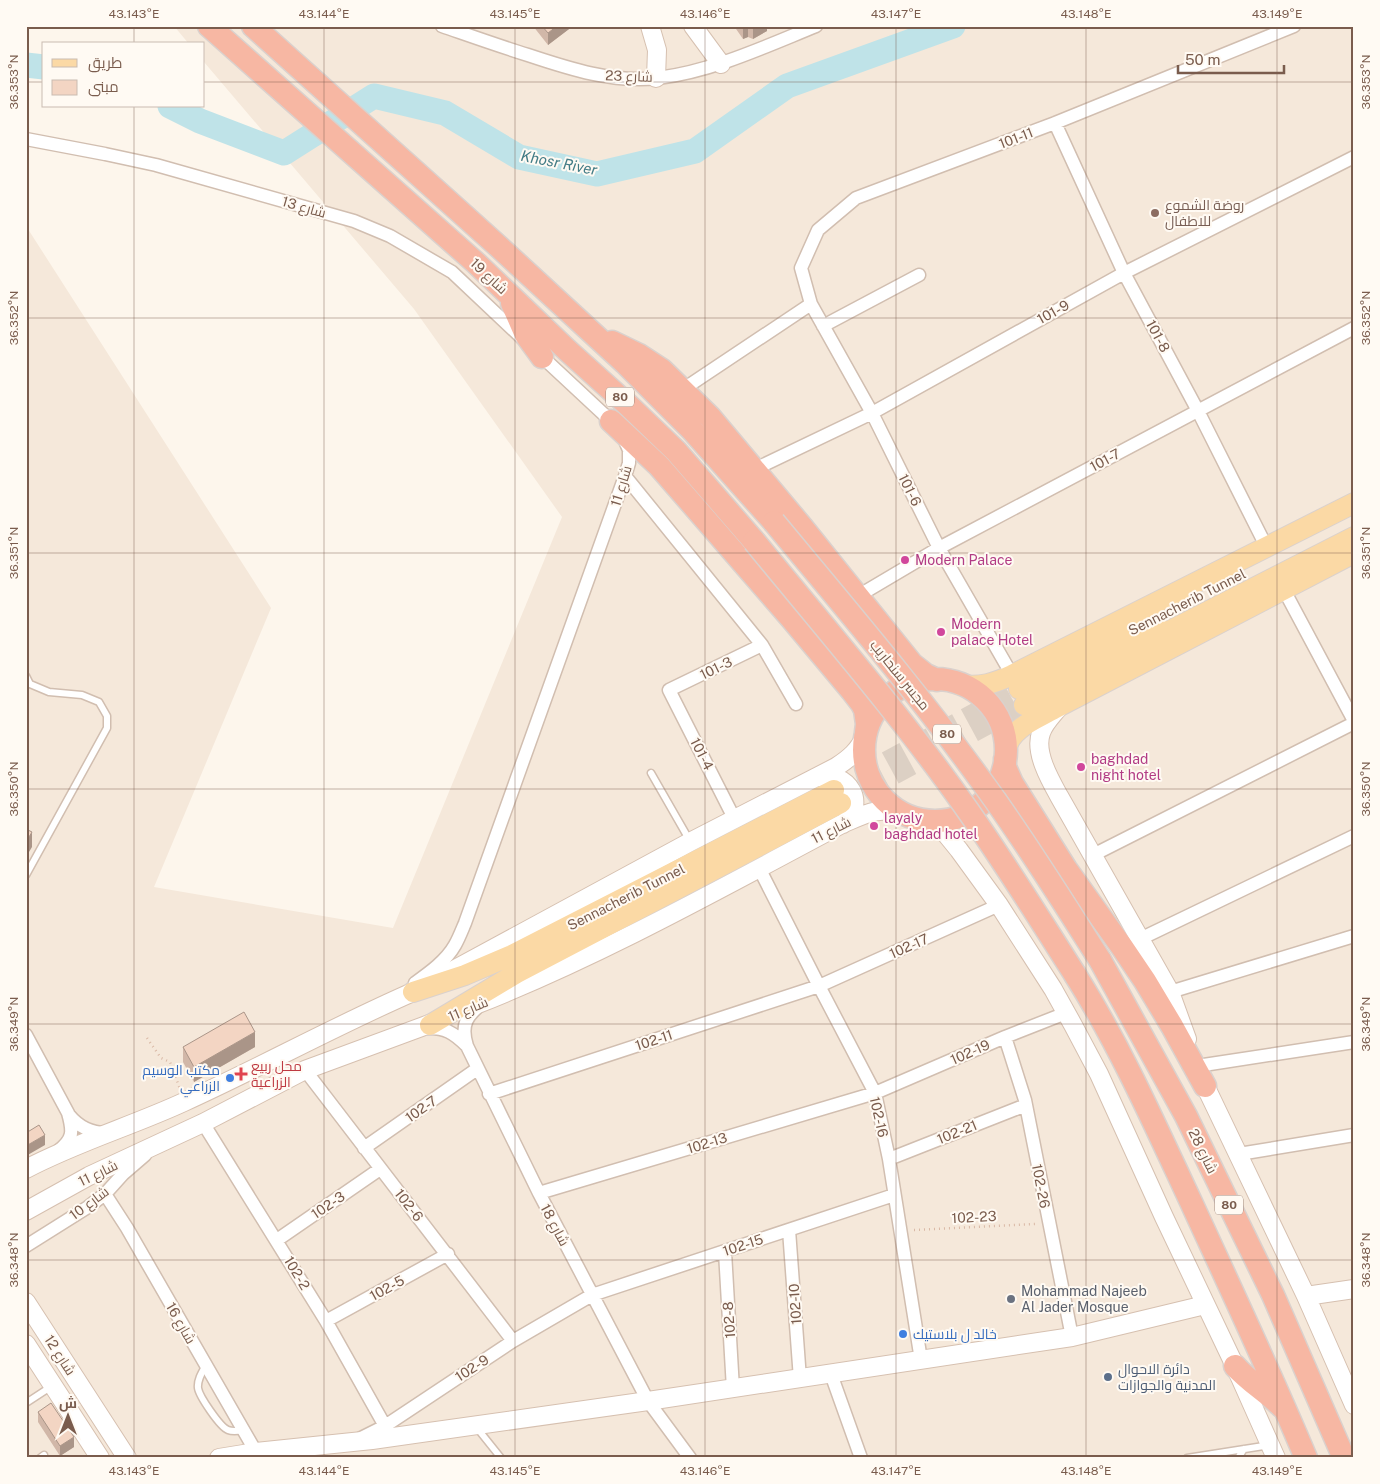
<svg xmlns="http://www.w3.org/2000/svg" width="1380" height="1484" font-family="'Public Sans',Cairo,sans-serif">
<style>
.residential{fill:#f5e8da}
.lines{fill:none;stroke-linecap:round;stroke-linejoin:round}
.river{stroke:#bfe3e8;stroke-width:25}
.primary-tunnel{stroke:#dcd0c4;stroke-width:20;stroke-dasharray:20 10;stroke-linecap:butt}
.lane-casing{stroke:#d1beb0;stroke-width:9}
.street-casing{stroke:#d1beb0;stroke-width:15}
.secondary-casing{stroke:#d6c0b0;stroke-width:20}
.primary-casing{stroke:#dad1cd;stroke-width:22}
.highway-casing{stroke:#dad1cd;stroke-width:25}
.path{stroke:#d9b8a5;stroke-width:2.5;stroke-dasharray:1 4;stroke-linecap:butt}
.lane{stroke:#fff;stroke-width:6}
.street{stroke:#fff;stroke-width:12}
.secondary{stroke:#fff;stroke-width:18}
.primary{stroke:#fbd9a5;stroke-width:20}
.highway{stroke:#f7b7a3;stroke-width:22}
.highway-bridge-casing{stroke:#dad1cd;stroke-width:25;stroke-linecap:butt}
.highway-bridge{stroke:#f7b7a3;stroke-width:22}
.wall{fill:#d1b7a8}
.shaded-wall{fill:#aa9588}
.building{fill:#f3d5c3;stroke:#aa9588}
.ticks{fill:none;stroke:#7a5c4d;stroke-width:1;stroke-opacity:0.45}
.education-dot{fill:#8d6e63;stroke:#fffaf3;stroke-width:2}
.hotel-dot{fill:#d1479c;stroke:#fffaf3;stroke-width:2}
.health-dot{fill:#e0444e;stroke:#fffaf3;stroke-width:2}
.shop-dot{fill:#3f7fe0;stroke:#fffaf3;stroke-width:2}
.worship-dot{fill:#6b7280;stroke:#fffaf3;stroke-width:2}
.service-dot{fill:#5c6f8a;stroke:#fffaf3;stroke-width:2}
.labels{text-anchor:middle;stroke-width:4;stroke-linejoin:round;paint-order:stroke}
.shield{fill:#fffaf3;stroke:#a28b7f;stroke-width:1}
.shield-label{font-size:12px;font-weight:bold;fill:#7a5c4d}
.street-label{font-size:14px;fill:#7a5c4d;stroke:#fffaf3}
.education-label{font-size:14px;fill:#785e54;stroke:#fffaf3;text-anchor:start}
.hotel-label{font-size:14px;fill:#b23c85;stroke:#fffaf3;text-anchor:start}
.health-label{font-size:14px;fill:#be3a42;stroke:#fffaf3;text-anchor:start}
.shop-label{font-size:14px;fill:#366cbe;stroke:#fffaf3;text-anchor:end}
.worship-label{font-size:14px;fill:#5b616d;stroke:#fffaf3;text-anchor:start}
.service-label{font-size:14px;fill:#4e5e75;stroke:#fffaf3;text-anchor:start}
.water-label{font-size:15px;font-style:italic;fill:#437c86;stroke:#fffaf3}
.neatline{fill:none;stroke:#7a5c4d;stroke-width:2}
.ticks-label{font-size:12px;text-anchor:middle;fill:#7a5c4d}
</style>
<rect width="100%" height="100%" fill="#fdf6ec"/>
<path class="residential" d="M 174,26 L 1354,26 L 1354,1458 L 26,1458 L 26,226 L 271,608 L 154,887 L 393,928 L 562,517 L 414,309 L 204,62 L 204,44 L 189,44 Z"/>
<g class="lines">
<path class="river" d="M 26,65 L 44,67
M 170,106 L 200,121 L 284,153 L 374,96 L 445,113 L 519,157 L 597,174 L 695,151 L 787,86 L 953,26"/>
<path class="primary-tunnel" d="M 834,790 L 1019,689
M 841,803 L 1024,705"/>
<g class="lane-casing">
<path id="lane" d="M 26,676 L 30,684 L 49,692 L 82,695 L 99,702 L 107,716 L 107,728 L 26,875
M 651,773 L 690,841
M 206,1365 C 202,1372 197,1380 198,1388 C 199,1396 220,1427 228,1430 C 233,1432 238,1431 244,1430
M 26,1403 L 52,1386
M 477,1428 L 501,1458
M 40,1458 L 44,1455
M 1187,1458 L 1270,1445
M 1238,1458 L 1244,1449"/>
</g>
<g class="street-casing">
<path id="street" d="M 442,26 C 471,36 499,46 528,55 C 570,69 613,83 658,78 C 713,71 764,47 816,26
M 1055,123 L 1124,273 L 1198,411 L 1266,546
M 26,139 L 105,154 L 156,165 L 354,221 L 390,236 L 452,272 L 522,338
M 823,326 L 919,275
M 682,390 L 811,304
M 755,469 L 872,413 L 1124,273 L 1354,157
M 625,476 L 762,645 L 796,704
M 1284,590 L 1354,721
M 858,596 L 939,548 L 1354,328
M 1012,675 L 939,548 L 872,413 L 811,304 L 801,268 L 818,230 L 856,198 L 1055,123 L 1294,26
M 734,818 L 669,690 L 762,645
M 1093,855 L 1354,723
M 759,868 L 819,986 L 875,1093 L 889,1159 L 921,1360
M 1140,939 L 1354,836
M 415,983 C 429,973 446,961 455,945 C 459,938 462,930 465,923 L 625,476 L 629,463 L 629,450 L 623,436 L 611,421 L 538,353
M 1170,992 L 1354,936
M 485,1001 C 467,1015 460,1024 467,1046 L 539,1193 L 648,1401 L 690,1458
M 426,1028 C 445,1027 454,1033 467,1046
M 26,1035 L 68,1113 C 73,1131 74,1139 58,1151
M 1005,1037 L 1025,1100 L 1072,1337
M 1197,1066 L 1354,1042
M 305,1070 L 513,1341
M 489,1094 L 819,986 L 999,905
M 69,1115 C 78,1126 91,1133 106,1133
M 203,1123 L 326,1321 L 385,1426
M 364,1148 L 477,1069
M 1239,1154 L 1354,1135
M 889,1159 L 1026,1105
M 539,1193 L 875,1093 L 1005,1037 L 1066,1013
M 105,1194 L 127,1228 L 256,1452
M 789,1230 L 800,1379
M 277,1240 L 380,1169
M 26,1246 L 88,1207 L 105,1194 L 123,1174 L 145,1155
M 725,1252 L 733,1389
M 326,1321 L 448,1254
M 831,1374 L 861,1458
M 361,1438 L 385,1426 L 513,1341 L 592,1295 L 894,1195"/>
</g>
<g class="secondary-casing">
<path id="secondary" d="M 650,26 L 657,50 L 656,78
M 693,26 L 721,64
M 1059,707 C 1053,715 1044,723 1041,733 C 1034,752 1050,780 1059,796 L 1170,992 L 1187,1039
M 819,777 C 848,770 868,804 843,824
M 914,817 L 931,824 L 946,834 L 959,850 L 999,905 L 1053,989 L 1073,1025 L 1099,1074 L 1164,1217 L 1235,1366 L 1276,1458
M 478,1004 C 604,954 723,887 842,824 C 869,812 879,806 907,815
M 1200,1075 L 1306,1296 L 1354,1405
M 26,1169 C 77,1142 132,1126 184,1102 C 261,1067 335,1026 413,992 L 690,842 L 836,767 C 850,758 858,751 866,735
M 26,1211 L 89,1176 L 203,1123 L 305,1070 L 443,1019
M 1306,1296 L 1354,1289
M 26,1302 L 127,1458
M 26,1344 L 100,1458
M 219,1458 L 256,1452 L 372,1440 L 648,1401 L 1072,1337 L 1205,1305"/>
</g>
<g class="primary-casing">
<path id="primary" d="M 961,685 C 980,688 995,683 1012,675 L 1354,503
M 1019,689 L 1157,617
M 1024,705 L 1354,537
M 1006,750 C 1010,728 1037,719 1054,709 L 1354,553
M 413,992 L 465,975 L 512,955 L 834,790
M 430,1025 L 517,973 L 841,803"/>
</g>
<g class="highway-casing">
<path id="highway" d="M 209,26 L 476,263 L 567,350 L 628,405 L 676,451 L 754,541
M 253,26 L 498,246 L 625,363 L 692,430 L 774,522
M 512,303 L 526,335 L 542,357
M 612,342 L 639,355 L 662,370 L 710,417 L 802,527 L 912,664 L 926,675 L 937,680
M 611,421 L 659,466 L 791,618 L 852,691 L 862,704 L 865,710 L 867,724 L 866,732
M864 750a71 71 0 1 1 142 0a71 71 0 1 1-142 0Z
M 1005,759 L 1005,767 L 1012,783 L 1066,869 L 1122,947 L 1145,981 L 1172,1026 L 1205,1086
M 1100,960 L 1186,1116 L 1273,1295 L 1344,1458
M 1076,976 C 1121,1048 1155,1125 1191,1202 C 1230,1287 1270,1372 1306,1458
M 1235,1366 C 1249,1382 1267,1392 1282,1407"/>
</g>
<path class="path" d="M 147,1038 L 161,1058 L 170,1062 L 180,1089
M 914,1230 L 1036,1224"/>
<use href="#lane" class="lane"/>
<use href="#street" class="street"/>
<use href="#secondary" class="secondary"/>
<use href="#primary" class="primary"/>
<use href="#highway" class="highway"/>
<g class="highway-bridge-casing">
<path id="highway-bridge" d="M 774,522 C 846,609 919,694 985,786 C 1026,842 1063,902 1100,960
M 754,541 C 825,628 899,713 964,805 C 1003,860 1039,918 1076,976"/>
</g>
<use href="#highway-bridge" class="highway-bridge"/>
</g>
<path class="wall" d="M 533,26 L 573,26 L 548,45 Z
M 734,26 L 767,26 L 767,31 L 753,39 L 748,37 L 743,39 Z
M 183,1047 L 255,1047 L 194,1082 L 183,1062 Z
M 38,1412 L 74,1447 L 60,1456 L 38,1422 Z"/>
<path class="shaded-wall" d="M 557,26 L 573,26 L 548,45 L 548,33 Z
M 743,26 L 748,26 L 748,37 L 743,39 Z
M 753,26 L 767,26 L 767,31 L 753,39 Z
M 32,832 L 32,847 L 26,857 L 26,842 Z
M 255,1032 L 255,1047 L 194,1082 L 194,1067 Z
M 45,1135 L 45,1145 L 26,1156 L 26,1146 Z
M 74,1437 L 74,1447 L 60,1456 L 60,1446 Z"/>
<path class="building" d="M 542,26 L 557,26 L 548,33 Z
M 26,829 L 32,832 L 26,842 Z
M 244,1012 L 255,1032 L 194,1067 L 183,1047 Z
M 39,1125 L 45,1135 L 26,1146 L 26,1133 Z
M 51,1403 L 74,1437 L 60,1446 L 38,1412 Z"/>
<path class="ticks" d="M 134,26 L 134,44M 324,26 L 324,1458M 515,26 L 515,1458M 705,26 L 705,1458M 896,26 L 896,1458M 1086,26 L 1086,1458M 1277,26 L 1277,1458M 26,82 L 44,82M 204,82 L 1354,82M 134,106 L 134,1458M 26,318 L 1354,318M 26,553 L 1354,553M 26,789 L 1354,789M 26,1024 L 1354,1024M 26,1260 L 1354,1260"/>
<circle class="education-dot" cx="1155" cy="213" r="5"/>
<g class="hotel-dot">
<circle cx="905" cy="560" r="5"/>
<circle cx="941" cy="632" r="5"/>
<circle cx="1081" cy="767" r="5"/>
<circle cx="874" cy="826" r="5"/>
</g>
<path class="health-dot" d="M238.5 1066.5h5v5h5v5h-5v5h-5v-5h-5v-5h5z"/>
<g class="shop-dot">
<circle cx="230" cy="1078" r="5"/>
<circle cx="903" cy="1334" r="5"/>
</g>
<circle class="worship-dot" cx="1011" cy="1299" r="5"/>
<circle class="service-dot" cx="1108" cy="1377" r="5"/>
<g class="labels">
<g class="shield">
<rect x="606" y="387.5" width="28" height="19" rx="4"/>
<rect x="933" y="724.5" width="28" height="19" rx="4"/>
<rect x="1215" y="1195.5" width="28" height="19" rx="4"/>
</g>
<g class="shield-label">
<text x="620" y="401">80</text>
<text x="947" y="738">80</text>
<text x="1229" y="1209">80</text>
</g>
<g class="street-label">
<text transform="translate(629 76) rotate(2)" y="5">شارع 23</text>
<text transform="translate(1016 138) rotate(-21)" y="5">101-11</text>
<text transform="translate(304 207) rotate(16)" y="5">شارع 13</text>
<text transform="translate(489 276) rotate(43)" y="5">شارع 19</text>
<text transform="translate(1053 312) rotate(-29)" y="5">101-9</text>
<text transform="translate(1158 336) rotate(62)" y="5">101-8</text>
<text transform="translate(1105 460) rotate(-28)" y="5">101-7</text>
<text transform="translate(621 486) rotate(-73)" y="5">شارع 11</text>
<text transform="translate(910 490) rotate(64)" y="5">101-6</text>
<text transform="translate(1187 602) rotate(-27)" y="5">Sennacherib Tunnel</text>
<text transform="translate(716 668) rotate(-26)" y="5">101-3</text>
<text transform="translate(900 675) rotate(51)" y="5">مجسر سنحاريب</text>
<text transform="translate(702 754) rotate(63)" y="5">101-4</text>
<text transform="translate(831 830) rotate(-27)" y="5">شارع 11</text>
<text transform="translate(626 897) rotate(-27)" y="5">Sennacherib Tunnel</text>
<text transform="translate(909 946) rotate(-24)" y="5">102-17</text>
<text transform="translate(468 1009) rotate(-23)" y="5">شارع 11</text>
<text transform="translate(654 1040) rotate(-18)" y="5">102-11</text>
<text transform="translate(970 1052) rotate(-24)" y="5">102-19</text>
<text transform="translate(421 1109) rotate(-35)" y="5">102-7</text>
<text transform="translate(879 1117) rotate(77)" y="5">102-16</text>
<text transform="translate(957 1132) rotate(-22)" y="5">102-21</text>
<text transform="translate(707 1143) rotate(-17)" y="5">102-13</text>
<text transform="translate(1203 1151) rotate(64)" y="5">شارع 28</text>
<text transform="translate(98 1173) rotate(-26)" y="5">شارع 11</text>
<text transform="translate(1041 1186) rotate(79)" y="5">102-26</text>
<text transform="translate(89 1203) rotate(-37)" y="5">شارع 10</text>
<text transform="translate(328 1205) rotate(-34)" y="5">102-3</text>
<text transform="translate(409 1205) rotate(52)" y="5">102-6</text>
<text transform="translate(974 1217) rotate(-3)" y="5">102-23</text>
<text transform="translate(555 1225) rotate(62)" y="5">شارع 18</text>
<text transform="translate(743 1245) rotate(-18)" y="5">102-15</text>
<text transform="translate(297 1273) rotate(59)" y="5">102-2</text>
<text transform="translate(387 1288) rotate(-29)" y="5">102-5</text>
<text transform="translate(795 1304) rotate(-94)" y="5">102-10</text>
<text transform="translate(729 1320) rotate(-94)" y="5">102-8</text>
<text transform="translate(181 1323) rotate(60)" y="5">شارع 16</text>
<text transform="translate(60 1355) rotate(57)" y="5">شارع 12</text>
<text transform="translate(472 1368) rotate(-33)" y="5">102-9</text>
</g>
<g class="education-label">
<text x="1165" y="210">روضة الشموع<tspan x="1165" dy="16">للاطفال</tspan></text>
</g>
<g class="hotel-label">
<text x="915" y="565">Modern Palace</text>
<text x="951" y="629">Modern<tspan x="951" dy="16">palace Hotel</tspan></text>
<text x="1091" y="764">baghdad<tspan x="1091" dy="16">night hotel</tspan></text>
<text x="884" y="823">layaly<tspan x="884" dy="16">baghdad hotel</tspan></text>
</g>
<g class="health-label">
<text x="251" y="1071">محل ربيع<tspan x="251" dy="16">الزراعية</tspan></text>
</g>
<g class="shop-label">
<text x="220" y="1075">مكتب الوسيم<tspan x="220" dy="16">الزراعي</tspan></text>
<text x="913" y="1339" text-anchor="start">خالد ل بلاستيك</text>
</g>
<g class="worship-label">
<text x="1021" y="1296">Mohammad Najeeb<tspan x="1021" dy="16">Al Jader Mosque</tspan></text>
</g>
<g class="service-label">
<text x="1118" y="1374">دائرة الاحوال<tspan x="1118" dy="16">المدنية والجوازات</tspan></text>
</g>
<g class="water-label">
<text transform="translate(559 163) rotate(11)" y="5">Khosr River</text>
</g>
</g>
<rect width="1380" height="1484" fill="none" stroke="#fffaf3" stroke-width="55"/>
<rect x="42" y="42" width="162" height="65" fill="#fffaf3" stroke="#cabbb1"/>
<rect x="52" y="59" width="25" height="8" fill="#fbd9a5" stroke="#cabbb1"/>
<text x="88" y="68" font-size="15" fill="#7a5c4d">طريق</text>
<rect x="52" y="80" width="25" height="15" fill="#f3d5c3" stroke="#cabbb1"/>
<text x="88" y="92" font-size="15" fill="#7a5c4d">مبنى</text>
<g transform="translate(68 1416)" stroke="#fffaf3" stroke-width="4" paint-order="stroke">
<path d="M0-4L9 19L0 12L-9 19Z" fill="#7a5c4d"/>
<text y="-8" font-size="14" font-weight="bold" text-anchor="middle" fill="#7a5c4d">ش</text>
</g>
<path d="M1178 65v8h106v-8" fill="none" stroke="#7a5c4d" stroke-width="2.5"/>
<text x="1185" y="65" font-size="15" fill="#7a5c4d" stroke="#fffaf3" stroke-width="4" paint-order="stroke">50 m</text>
<rect x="28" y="28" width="1324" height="1428" class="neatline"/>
<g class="ticks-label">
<text x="134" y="18">43.143°E</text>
<text x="324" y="18">43.144°E</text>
<text x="515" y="18">43.145°E</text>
<text x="705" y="18">43.146°E</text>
<text x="896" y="18">43.147°E</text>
<text x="1086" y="18">43.148°E</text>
<text x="1277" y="18">43.149°E</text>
<text transform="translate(14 82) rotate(-90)" y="4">36.353°N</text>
<text transform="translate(1366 82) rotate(-90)" y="4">36.353°N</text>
<text transform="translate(14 318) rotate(-90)" y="4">36.352°N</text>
<text transform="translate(1366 318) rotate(-90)" y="4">36.352°N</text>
<text transform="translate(14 553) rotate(-90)" y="4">36.351°N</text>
<text transform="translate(1366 553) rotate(-90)" y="4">36.351°N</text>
<text transform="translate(14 789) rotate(-90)" y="4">36.350°N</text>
<text transform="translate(1366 789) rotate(-90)" y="4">36.350°N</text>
<text transform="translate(14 1024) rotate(-90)" y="4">36.349°N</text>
<text transform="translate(1366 1024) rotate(-90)" y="4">36.349°N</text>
<text transform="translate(14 1260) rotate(-90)" y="4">36.348°N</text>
<text transform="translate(1366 1260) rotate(-90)" y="4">36.348°N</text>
<text x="134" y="1475">43.143°E</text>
<text x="324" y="1475">43.144°E</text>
<text x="515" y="1475">43.145°E</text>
<text x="705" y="1475">43.146°E</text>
<text x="896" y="1475">43.147°E</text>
<text x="1086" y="1475">43.148°E</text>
<text x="1277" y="1475">43.149°E</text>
</g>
</svg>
